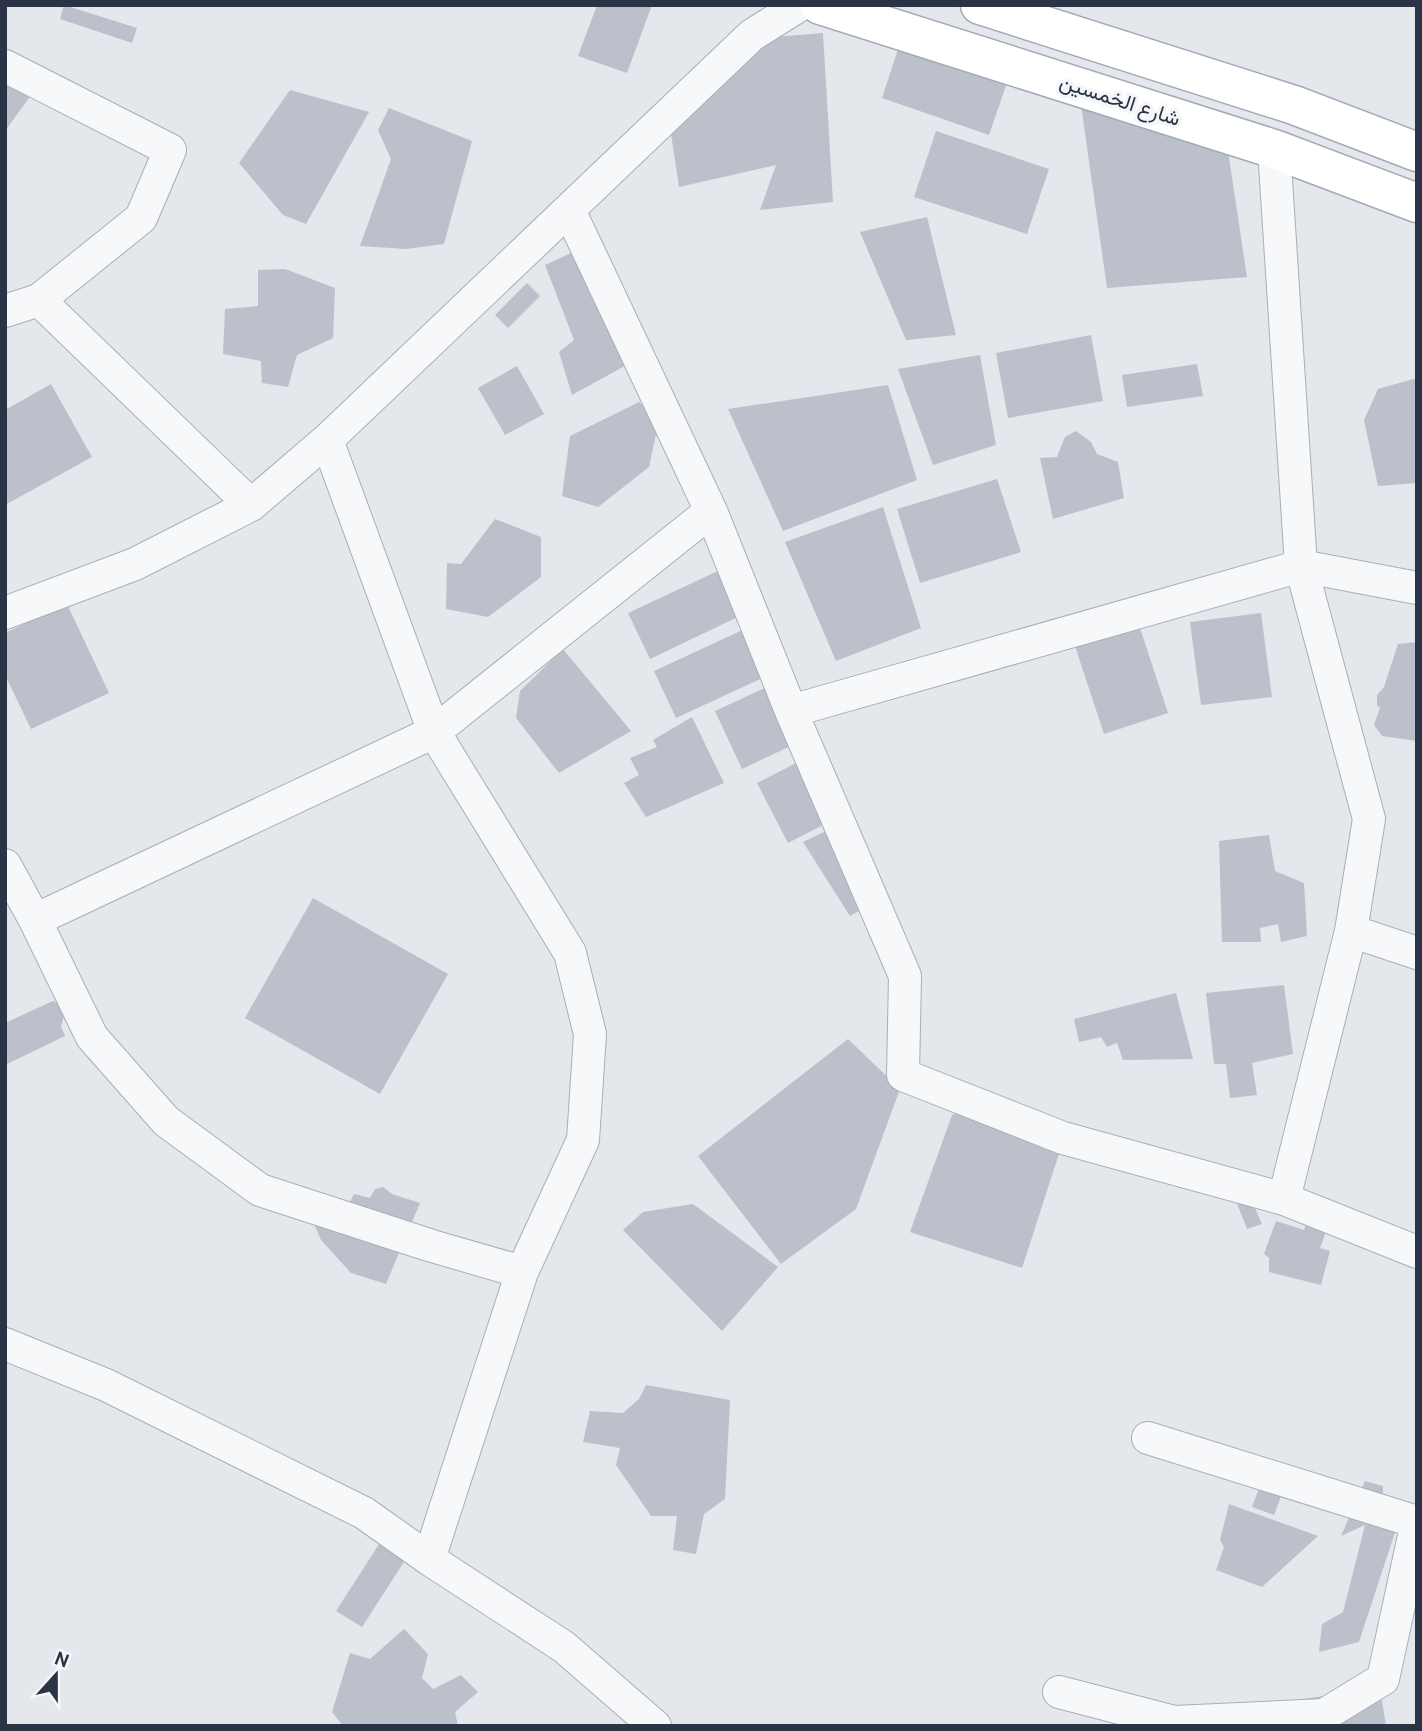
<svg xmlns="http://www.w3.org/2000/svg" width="1422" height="1731" font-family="Cabin,Vazirmatn,sans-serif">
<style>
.building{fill:#bbc0ca}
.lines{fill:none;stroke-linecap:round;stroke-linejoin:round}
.street-casing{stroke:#a9aeb7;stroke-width:34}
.primary-casing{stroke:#a3abb8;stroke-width:41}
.street{stroke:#f7f8fa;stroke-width:32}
.primary{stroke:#fff;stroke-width:38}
.labels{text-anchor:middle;stroke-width:7;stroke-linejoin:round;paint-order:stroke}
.street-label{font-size:21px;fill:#2b3445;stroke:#f4f6f9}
</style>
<rect width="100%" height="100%" fill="#e4e7ec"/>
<path class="building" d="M 64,5 L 137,28 L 132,43 L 60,19 Z
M 597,5 L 652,5 L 627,73 L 578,56 Z
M 823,33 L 833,202 L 760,210 L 776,165 L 679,187 L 670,127 L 762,38 Z
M 902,37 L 1010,74 L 989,135 L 882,98 Z
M 5,65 L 37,87 L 5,131 Z
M 290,90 L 369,112 L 306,224 L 283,215 L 239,163 Z
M 1080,98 L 1227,144 L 1247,277 L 1107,288 Z
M 389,108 L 472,141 L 444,244 L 406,249 L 360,246 L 391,159 L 378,130 Z
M 936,131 L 1049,169 L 1027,234 L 914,197 Z
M 927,217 L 956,335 L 906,340 L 860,232 Z
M 597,241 L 650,352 L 572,395 L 559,352 L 574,340 L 545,265 Z
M 285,269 L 335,288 L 333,338 L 297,355 L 288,387 L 262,383 L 261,361 L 223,354 L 225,309 L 258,306 L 258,270 Z
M 527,283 L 540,296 L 508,328 L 495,315 Z
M 1091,335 L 1103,401 L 1008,418 L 996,353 Z
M 980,355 L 996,445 L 933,465 L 898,369 Z
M 1197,364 L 1203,396 L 1127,407 L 1122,375 Z
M 517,366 L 544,414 L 505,435 L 478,388 Z
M 1417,378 L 1417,483 L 1378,486 L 1364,420 L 1378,389 Z
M 51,384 L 92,457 L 5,505 L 5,410 Z
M 888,385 L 917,480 L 783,531 L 728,409 Z
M 639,402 L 659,420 L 649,467 L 598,507 L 562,496 L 570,436 Z
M 1076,431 L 1091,442 L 1097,454 L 1118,462 L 1124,498 L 1053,519 L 1040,458 L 1057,457 L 1065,437 Z
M 997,479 L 1021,552 L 920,583 L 897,509 Z
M 883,507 L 921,628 L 836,661 L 785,542 Z
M 495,519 L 541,537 L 541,577 L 488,617 L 446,609 L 447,563 L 461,564 Z
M 720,570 L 742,615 L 650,659 L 628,613 Z
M 67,604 L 109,693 L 31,729 L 5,675 L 5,633 Z
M 1261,613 L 1272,697 L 1201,705 L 1190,622 Z
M 1138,622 L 1168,713 L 1104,734 L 1074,643 Z
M 749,627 L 771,674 L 676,718 L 654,671 Z
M 1417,642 L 1417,741 L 1382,736 L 1374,725 L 1380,708 L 1377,705 L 1377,695 L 1384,687 L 1398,644 Z
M 563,649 L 631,731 L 559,773 L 516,718 L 520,691 Z
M 769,686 L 797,743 L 742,769 L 715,711 Z
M 692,717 L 724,783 L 646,817 L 624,783 L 639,775 L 630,758 L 657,747 L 653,740 Z
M 798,762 L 829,822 L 788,843 L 757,783 Z
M 826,831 L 885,896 L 850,916 L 803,842 Z
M 1269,835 L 1275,871 L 1304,883 L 1307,936 L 1281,942 L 1278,924 L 1260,928 L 1261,942 L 1222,942 L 1219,841 Z
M 313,898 L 448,974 L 380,1094 L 245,1018 Z
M 1284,985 L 1293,1054 L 1252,1063 L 1257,1095 L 1230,1098 L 1226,1064 L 1214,1064 L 1206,993 Z
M 1176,993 L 1193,1059 L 1123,1060 L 1117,1043 L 1107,1047 L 1101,1037 L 1079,1042 L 1074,1019 Z
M 53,1001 L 61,1004 L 65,1012 L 61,1027 L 65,1036 L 5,1065 L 5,1023 Z
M 848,1039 L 900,1089 L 856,1209 L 781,1264 L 698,1156 Z
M 983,1099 L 1068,1126 L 1022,1268 L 910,1232 L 952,1115 Z
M 1244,1183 L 1262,1224 L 1247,1229 L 1230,1186 Z
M 383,1187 L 392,1194 L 420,1203 L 386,1284 L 351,1273 L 321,1240 L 307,1208 L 316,1192 L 350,1202 L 354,1194 L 370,1198 L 375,1189 Z
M 693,1204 L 778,1267 L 722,1331 L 623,1230 L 643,1212 Z
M 1276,1221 L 1304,1230 L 1307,1221 L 1328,1226 L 1320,1248 L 1330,1251 L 1321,1285 L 1269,1272 L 1269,1258 L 1264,1254 Z
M 646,1385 L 730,1400 L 725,1499 L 704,1514 L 696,1554 L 673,1550 L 677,1516 L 651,1516 L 616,1465 L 620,1448 L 583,1442 L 590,1411 L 623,1413 L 639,1399 Z
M 1365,1481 L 1383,1486 L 1383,1494 L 1403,1508 L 1359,1642 L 1319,1652 L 1322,1624 L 1343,1612 L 1365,1525 L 1341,1536 Z
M 1261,1483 L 1283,1491 L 1274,1515 L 1252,1507 Z
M 1229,1504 L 1318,1536 L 1262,1587 L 1216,1570 L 1224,1547 L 1220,1540 Z
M 385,1535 L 411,1551 L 362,1627 L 336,1611 Z
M 404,1629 L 428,1654 L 422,1678 L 433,1689 L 461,1675 L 478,1692 L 455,1712 L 458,1726 L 343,1726 L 332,1712 L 350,1653 L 370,1659 Z
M 1380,1688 L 1386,1726 L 1307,1726 L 1303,1699 Z"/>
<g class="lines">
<g class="street-casing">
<path id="street" d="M 5,66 L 170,150 L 141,218 L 39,300 L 5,311
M 1274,149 L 1301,566 L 1369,819 L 1351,931 L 1284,1199
M 569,210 L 711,511 L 791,711 L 905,976 L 903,1075 L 1063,1138 L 1284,1199 L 1417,1252
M 39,300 L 251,505
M 327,440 L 434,732 L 570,953 L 590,1034 L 583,1140 L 522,1272 L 429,1559
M 5,613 L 135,564 L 251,505 L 327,440 L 752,35 L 800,5
M 791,711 L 1301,566 L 1417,588
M 5,865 L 35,920 L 92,1037 L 166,1121 L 260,1190 L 432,1246 L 522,1272
M 35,920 L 434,732 L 711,511
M 1351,931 L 1417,953
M 5,1344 L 106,1385 L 364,1513 L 429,1559 L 564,1647 L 655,1726
M 1148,1438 L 1417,1522
M 1059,1692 L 1174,1722 L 1324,1715 L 1383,1679 L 1417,1522"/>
</g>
<g class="primary-casing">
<path id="primary" d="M 820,5 L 1274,149 L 1417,203
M 980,5 L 1294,105 L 1417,152"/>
</g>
<use href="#street" class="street"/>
<use href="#primary" class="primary"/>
</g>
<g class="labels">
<g class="street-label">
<text transform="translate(1120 100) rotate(18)" y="7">شارع الخمسين</text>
</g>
</g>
<rect width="1422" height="1731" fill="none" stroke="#2b3445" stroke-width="14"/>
<g transform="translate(56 1675) rotate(21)" stroke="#f4f6f9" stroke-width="5" paint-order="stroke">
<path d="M0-5L12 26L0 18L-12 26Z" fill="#2b3445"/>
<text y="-10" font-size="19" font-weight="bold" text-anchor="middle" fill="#2b3445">N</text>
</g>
</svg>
